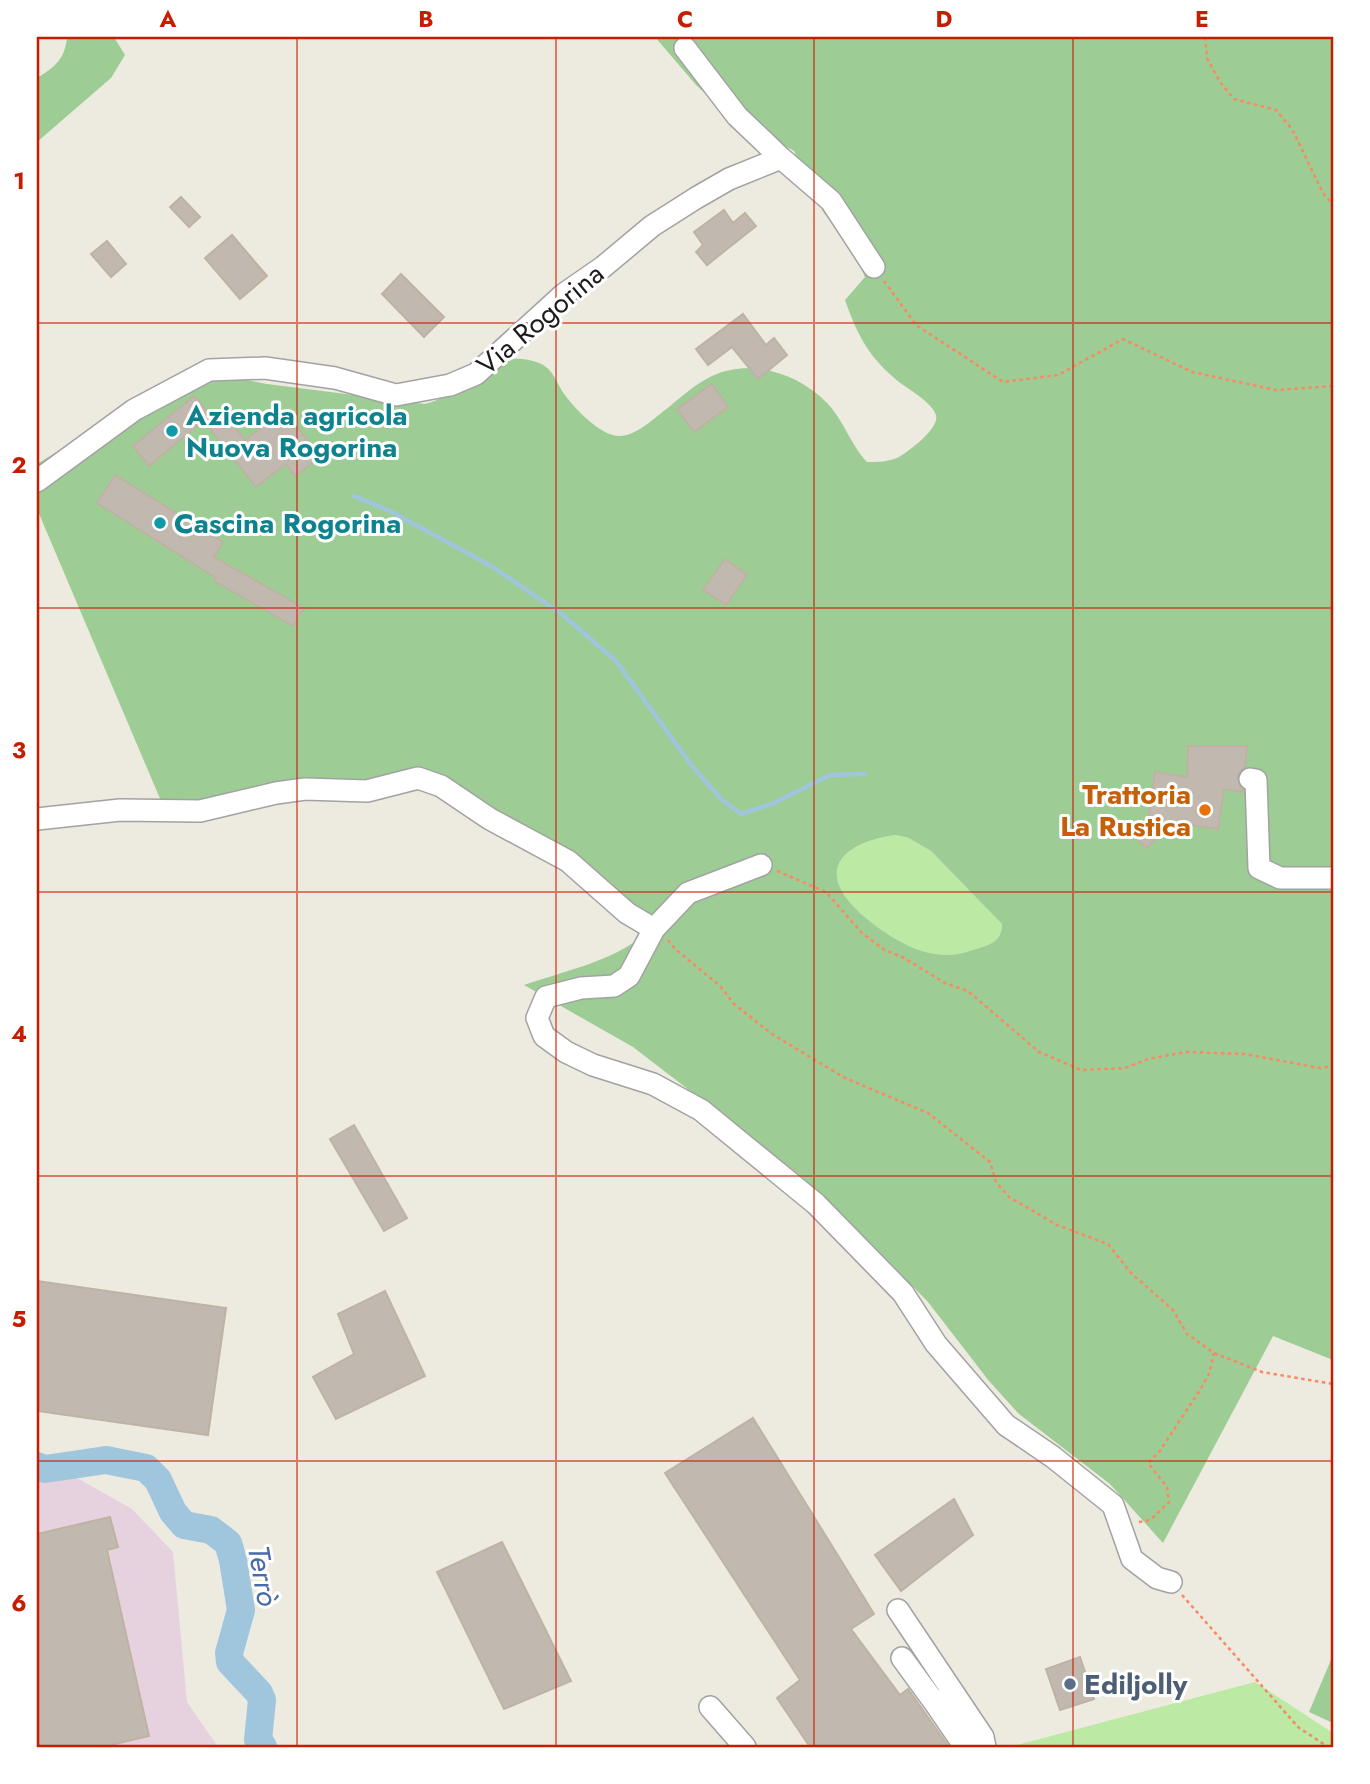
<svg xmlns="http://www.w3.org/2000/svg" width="1370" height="1784" font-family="Jost,sans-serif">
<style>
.industrial{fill:#e6d2df}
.grass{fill:#bce9a4}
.forest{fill:#9dcd94;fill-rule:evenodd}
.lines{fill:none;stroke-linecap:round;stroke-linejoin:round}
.stream{stroke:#9fc6dc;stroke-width:4.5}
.river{stroke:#9fc6dc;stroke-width:28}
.building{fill:#c1b9b0;stroke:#beb3a3;stroke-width:2}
.minor-casing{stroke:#a2a2a2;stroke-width:24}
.path{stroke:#fb8863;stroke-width:2.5;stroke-dasharray:3.5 3.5;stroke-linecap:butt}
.minor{stroke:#fff;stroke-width:21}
.grid{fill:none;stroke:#c61c00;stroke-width:2;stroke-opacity:0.55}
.culture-dot{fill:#0f9aa8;stroke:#fff;stroke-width:2.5}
.food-dot{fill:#e8710a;stroke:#fff;stroke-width:2.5}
.service-dot{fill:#5c6f8a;stroke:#fff;stroke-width:2.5}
.labels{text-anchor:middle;stroke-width:6;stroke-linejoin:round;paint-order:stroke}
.street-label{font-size:28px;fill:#1b1b1b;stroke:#fff}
.culture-label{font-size:28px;font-weight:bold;fill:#0d838f;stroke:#fff;text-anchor:start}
.food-label{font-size:28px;font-weight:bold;fill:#c56008;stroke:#fff;text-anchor:end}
.service-label{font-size:28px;font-weight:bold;fill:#4e5e75;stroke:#fff;text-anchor:start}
.water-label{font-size:30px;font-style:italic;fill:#486baa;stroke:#fff}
.neatline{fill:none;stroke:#c61c00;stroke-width:2.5}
.grid-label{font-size:23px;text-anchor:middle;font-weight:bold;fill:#c61c00}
</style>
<rect width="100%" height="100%" fill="#edeae0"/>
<path class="industrial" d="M 63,1470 L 132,1509 L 173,1552 L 187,1702 L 218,1747 L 37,1747 L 37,1479 Z"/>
<path class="grass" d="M 896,835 L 910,838 L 931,851 L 1002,924 C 1002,939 993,944 979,948 C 969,951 959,955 948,955 C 935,955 918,951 907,945 C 879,931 806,882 851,850 C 864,841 880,837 896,835 Z
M 1255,1682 L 1333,1733 L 1333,1747 L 1009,1747 Z"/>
<path class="forest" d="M 67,37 L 114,37 L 125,55 L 111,78 L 37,142 L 37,78 C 55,67 65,59 67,37 Z
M 655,37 L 1333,37 L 1333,1360 L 1273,1336 L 1163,1543 L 1110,1484 L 1019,1414 L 989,1381 L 928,1302 L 843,1215 L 801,1176 L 633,1047 L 524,985 C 568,970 618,960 653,928 L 429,780 L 164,808 L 37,509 L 37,464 L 185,373 L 236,378 L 267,384 L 425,404 C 468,394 488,344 539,363 C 554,369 556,383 565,395 C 575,409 601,436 619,436 C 637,436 655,417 669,407 C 682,396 697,383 712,376 C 750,358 797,373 825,401 C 843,418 850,444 867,462 C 878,462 888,462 899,457 C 909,451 940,428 936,415 C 931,400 903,387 892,376 C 866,353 856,331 845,300 L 865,277 L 856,257 L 822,210 L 794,151 L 782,144 L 753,137 L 696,85 ZM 896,835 L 909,838 L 931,851 L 1002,924 C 1002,939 993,944 979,948 C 969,951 959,955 948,955 C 935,955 918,951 907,945 C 879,931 806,882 851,850 C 864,841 880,837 896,835 Z
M 1333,1655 L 1333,1723 L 1309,1712 Z"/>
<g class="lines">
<path class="stream" d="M 354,496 L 390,511 L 491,566 L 563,615 L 616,661 L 692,766 L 722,800 L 741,814 L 774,803 L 830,775 L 865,774"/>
<path class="river" d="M 37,1466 L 45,1469 L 106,1460 L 146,1468 L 158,1480 L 173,1512 L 184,1525 L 211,1530 L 228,1543 L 233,1560 L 241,1610 L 229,1653 L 230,1662 L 259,1693 L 262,1700 L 258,1740 L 263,1747"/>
</g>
<path class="building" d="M 181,197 L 200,217 L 189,227 L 170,207 Z
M 724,210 L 733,223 L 745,213 L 756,226 L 707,265 L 696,252 L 703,245 L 694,232 Z
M 232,235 L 267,276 L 240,299 L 205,258 Z
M 107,241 L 126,264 L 111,277 L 91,254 Z
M 401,274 L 444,317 L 424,337 L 382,294 Z
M 743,314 L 766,345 L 774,338 L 787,355 L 758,379 L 732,347 L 708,365 L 696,349 Z
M 712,384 L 728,407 L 694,432 L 677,409 Z
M 194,396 L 210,415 L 149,466 L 133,446 Z
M 284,410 L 320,457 L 295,476 L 286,464 L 256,487 L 208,426 L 225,413 L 245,440 Z
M 115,475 L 223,542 L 214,557 L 304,608 L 293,626 L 214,581 L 216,578 L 97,503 Z
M 725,559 L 747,575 L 726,605 L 703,590 Z
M 1188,746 L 1247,746 L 1245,767 L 1240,771 L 1237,778 L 1243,792 L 1224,789 L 1218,829 L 1170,822 L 1147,848 L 1133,836 L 1148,819 L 1155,772 L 1187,777 Z
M 354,1125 L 407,1218 L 384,1231 L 330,1139 Z
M 37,1281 L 226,1308 L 208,1435 L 37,1411 Z
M 385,1291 L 425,1376 L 336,1419 L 313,1377 L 354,1354 L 338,1314 Z
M 753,1418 L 874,1614 L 851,1629 L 900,1695 L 908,1689 L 949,1747 L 810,1747 L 777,1698 L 800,1680 L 665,1473 Z
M 954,1499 L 973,1535 L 901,1591 L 875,1555 Z
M 110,1517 L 118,1547 L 107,1550 L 149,1736 L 102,1747 L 37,1747 L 37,1534 Z
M 502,1542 L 571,1681 L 504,1709 L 437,1572 Z
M 1080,1657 L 1094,1699 L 1060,1710 L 1046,1669 Z"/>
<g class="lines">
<g class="minor-casing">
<path id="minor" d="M 685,48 L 737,116 L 781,158
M 37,481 L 134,410 L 209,370 L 265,368 L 335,378 L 396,395 L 450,385 L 476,374 L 564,294 L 603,267 L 652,226 L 696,198 L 729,179 L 781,158 L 831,201 L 874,267
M 1250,779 L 1256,780 L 1259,868 L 1280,878 L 1333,878
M 37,819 L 120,810 L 200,811 L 276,793 L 305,789 L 367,791 L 418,778 L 441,786 L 490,819 L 568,861 L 627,913 L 654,929
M 761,865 L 688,893 L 654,929 L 629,976 L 614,986 L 581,988 L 546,997 L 537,1018 L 544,1036 L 566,1052 L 593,1065 L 653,1084 L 701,1110 L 816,1204 L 903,1293 L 936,1344 L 1006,1425 L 1053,1457 L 1113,1505 L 1132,1559 L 1157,1578 L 1171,1582
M 898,1610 L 983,1737 L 985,1747
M 902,1658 L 937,1706
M 953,1692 L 937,1706 L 965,1747
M 710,1707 L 745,1747"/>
</g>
<path class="path" d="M 1205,37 L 1207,58 L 1220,82 L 1234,99 L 1276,110 L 1292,129 L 1323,193 L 1333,205
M 884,281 L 916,325 L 1003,382 L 1058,375 L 1123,339 L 1192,372 L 1276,390 L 1333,386
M 777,871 L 826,892 L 862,933 L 883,949 L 904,958 L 945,983 L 968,991 L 1039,1052 L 1081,1070 L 1125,1068 L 1148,1059 L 1186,1052 L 1245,1054 L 1320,1068 L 1333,1066
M 668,940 L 675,949 L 720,986 L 734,1004 L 772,1034 L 845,1078 L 928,1113 L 990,1162 L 996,1182 L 1009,1197 L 1057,1225 L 1108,1244 L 1131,1273 L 1173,1310 L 1187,1334 L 1214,1353 L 1262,1372 L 1333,1384
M 1139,1522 L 1150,1520 L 1169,1502 L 1167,1487 L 1148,1463 L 1159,1452 L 1200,1390 L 1209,1374 L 1214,1353
M 1182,1595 L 1298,1727 L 1328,1747"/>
<use href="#minor" class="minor"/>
</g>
<path class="grid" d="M 297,37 L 297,1747M 556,37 L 556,1747M 814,37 L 814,1747M 1073,37 L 1073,1747M 37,323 L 1333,323M 37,608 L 1333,608M 37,892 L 1333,892M 37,1176 L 1333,1176M 37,1461 L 1333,1461"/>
<g class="culture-dot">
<circle cx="172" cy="431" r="7"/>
<circle cx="160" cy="523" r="7"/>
</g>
<circle class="food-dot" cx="1205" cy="810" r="7"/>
<circle class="service-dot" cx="1070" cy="1684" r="7"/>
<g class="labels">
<g class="street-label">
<text transform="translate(540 319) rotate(-40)" y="10">Via Rogorina</text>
</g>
<g class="culture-label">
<text x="186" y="425">Azienda agricola<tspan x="186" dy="32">Nuova Rogorina</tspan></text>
<text x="174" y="533">Cascina Rogorina</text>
</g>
<g class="food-label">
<text x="1191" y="804">Trattoria<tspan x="1191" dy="32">La Rustica</tspan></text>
</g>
<g class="service-label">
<text x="1084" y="1694">Ediljolly</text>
</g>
<g class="water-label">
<text transform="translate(263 1576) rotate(80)" y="10">Terrò</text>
</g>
</g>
<rect width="1370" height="1784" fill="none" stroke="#ffffff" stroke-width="77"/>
<rect x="38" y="38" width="1294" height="1708" class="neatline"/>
<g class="grid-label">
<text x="168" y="27">A</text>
<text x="426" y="27">B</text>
<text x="685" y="27">C</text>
<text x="944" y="27">D</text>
<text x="1202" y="27">E</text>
<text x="19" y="189">1</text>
<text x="19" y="473">2</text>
<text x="19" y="758">3</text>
<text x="19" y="1042">4</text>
<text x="19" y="1327">5</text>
<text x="19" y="1611">6</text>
</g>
</svg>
